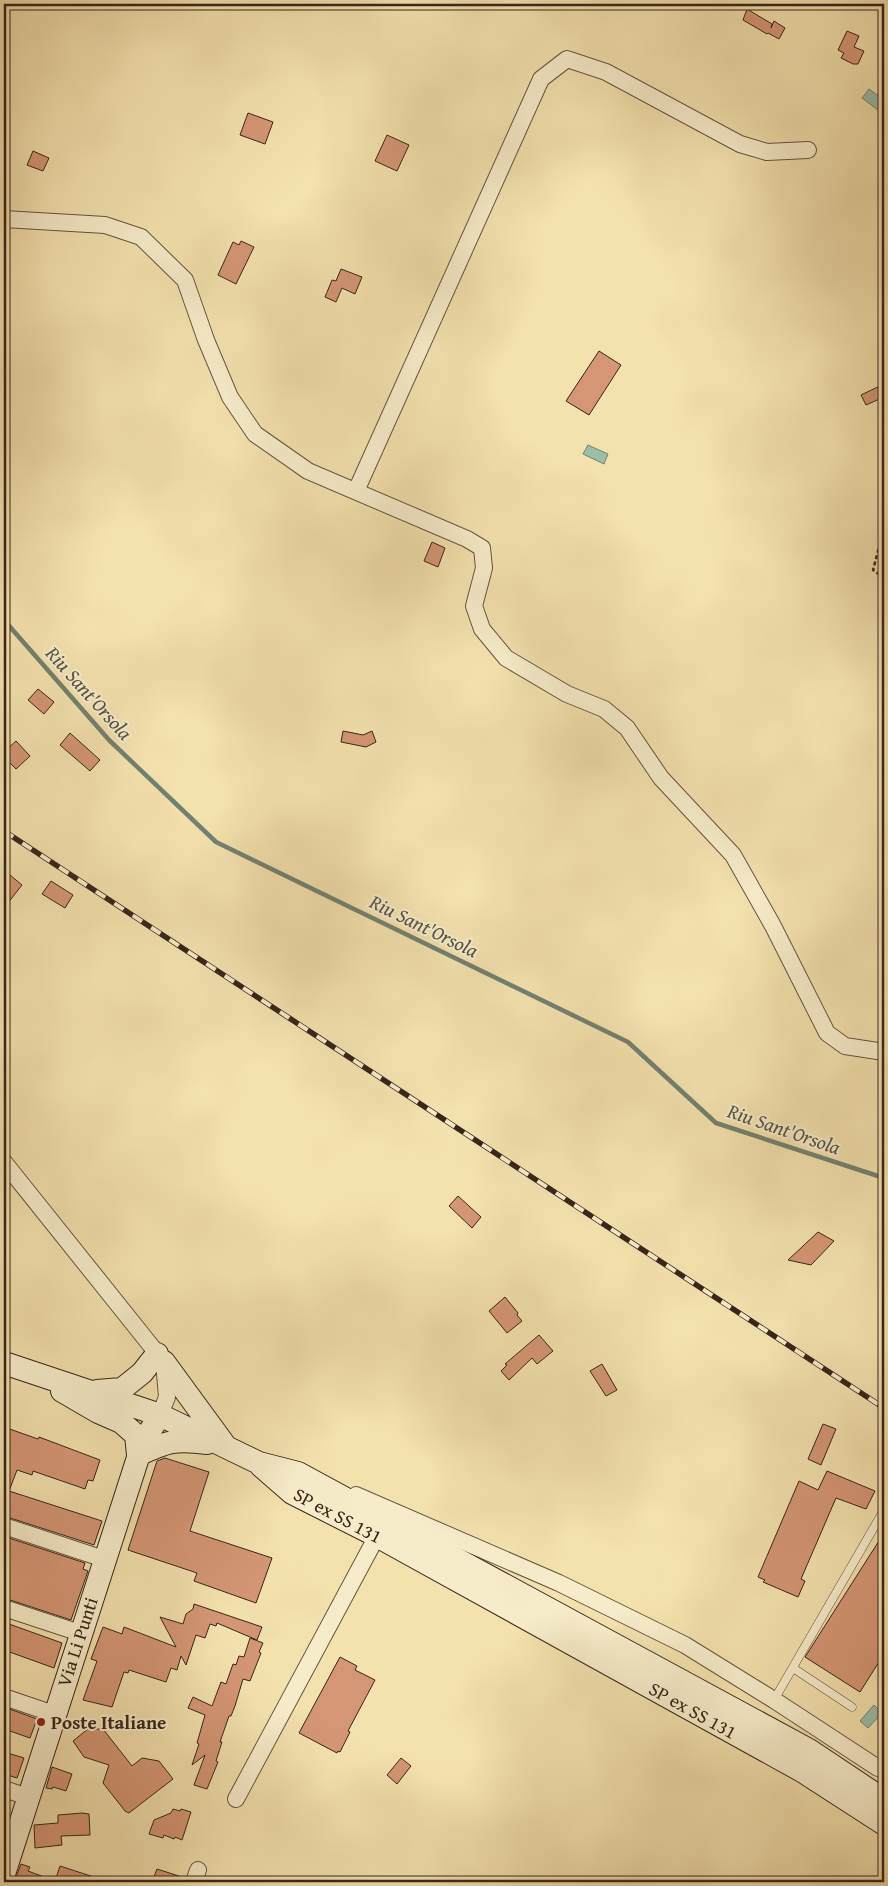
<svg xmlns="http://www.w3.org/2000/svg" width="888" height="1886" font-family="'Gentium Book Plus',serif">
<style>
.water{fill:#9bbeab;stroke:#738171}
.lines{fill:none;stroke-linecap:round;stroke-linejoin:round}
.stream{stroke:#738171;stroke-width:4.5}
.building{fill:#d49674;stroke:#37251a}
.lane-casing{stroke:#66543f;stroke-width:9}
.street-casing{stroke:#66543f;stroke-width:18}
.secondary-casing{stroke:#37251a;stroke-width:24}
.path{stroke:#37251a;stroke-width:2.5;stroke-dasharray:4 2.5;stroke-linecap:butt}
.lane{stroke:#f7ecca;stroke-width:8}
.street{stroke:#f7ecca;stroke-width:16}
.secondary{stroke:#f7ecca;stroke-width:22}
.rail-casing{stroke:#37251a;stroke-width:5.5}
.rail{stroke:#f7ecca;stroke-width:4;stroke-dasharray:11;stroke-linecap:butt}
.poi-dot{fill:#8f2418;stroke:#f7ecca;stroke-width:2}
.labels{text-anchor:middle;stroke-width:4;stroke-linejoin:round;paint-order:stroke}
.street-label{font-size:19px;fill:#37251a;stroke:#f7ecca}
.poi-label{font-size:19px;font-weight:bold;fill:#37251a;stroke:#f7ecca;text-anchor:start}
.water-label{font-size:20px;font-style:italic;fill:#555346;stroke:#f7ecca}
</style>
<rect width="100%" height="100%" fill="#f3e1ae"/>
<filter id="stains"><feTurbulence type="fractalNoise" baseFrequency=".004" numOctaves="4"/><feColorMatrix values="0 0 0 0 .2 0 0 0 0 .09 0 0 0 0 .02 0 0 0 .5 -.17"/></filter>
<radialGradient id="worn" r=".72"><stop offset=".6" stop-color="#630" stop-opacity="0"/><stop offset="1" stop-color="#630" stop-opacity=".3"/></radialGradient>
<path class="water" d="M 869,89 L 884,100 L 878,110 L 862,98 Z
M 588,445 L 608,454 L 604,464 L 583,454 Z
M 874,1705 L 882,1713 L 868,1728 L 860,1721 Z"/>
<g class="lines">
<path class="stream" d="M 4,620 L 109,740 L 216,842 L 628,1042 L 716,1123 L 884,1178"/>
</g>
<path class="building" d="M 747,9 L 772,24 L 771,28 L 774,21 L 785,28 L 779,39 L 768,33 L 767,34 L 743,20 Z
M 847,31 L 859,36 L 854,47 L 864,51 L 858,64 L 853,64 L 841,58 L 844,53 L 838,50 Z
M 248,113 L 273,122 L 265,144 L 240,135 Z
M 387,135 L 409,145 L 397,171 L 375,161 Z
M 33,151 L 49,158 L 43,171 L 27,165 Z
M 241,241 L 254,247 L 236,284 L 218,275 L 233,242 L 239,245 Z
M 341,269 L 362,277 L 355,294 L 342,288 L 336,302 L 325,297 L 332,280 L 336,281 Z
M 599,351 L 621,365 L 589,415 L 566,401 Z
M 884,384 L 884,397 L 866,405 L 861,395 Z
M 432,542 L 445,548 L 438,567 L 424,561 Z
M 38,689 L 54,702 L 44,714 L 28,700 Z
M 343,731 L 363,735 L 372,731 L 376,742 L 366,747 L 341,742 Z
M 70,733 L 100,760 L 90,771 L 60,745 Z
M 16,741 L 30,756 L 16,769 L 4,757 L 4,752 Z
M 4,870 L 22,885 L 4,908 Z
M 51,881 L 73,895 L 65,908 L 42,894 Z
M 458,1196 L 481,1217 L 472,1228 L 449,1206 Z
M 818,1232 L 834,1241 L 811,1265 L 788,1260 Z
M 505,1297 L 518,1313 L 517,1315 L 522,1321 L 507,1333 L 489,1311 Z
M 539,1335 L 553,1351 L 537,1364 L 532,1358 L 509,1380 L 501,1371 L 507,1365 L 505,1364 Z
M 602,1364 L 617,1390 L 606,1396 L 590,1371 Z
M 823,1424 L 836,1429 L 821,1465 L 808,1459 Z
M 4,1427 L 38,1439 L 39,1437 L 100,1460 L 93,1481 L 88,1480 L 85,1489 L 33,1471 L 32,1475 L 17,1470 L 9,1491 L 102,1521 L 94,1545 L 4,1516 Z
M 165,1458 L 209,1472 L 190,1531 L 272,1558 L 256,1603 L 194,1581 L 197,1573 L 128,1550 L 157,1461 Z
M 827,1471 L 875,1491 L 866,1509 L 836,1498 L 801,1579 L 805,1581 L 798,1597 L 763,1582 L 765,1580 L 758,1577 L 799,1481 L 818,1490 Z
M 884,1533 L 884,1654 L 860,1692 L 805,1657 Z
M 6,1537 L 85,1563 L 83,1569 L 88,1571 L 71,1620 L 4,1598 L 4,1543 Z
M 194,1604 L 262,1627 L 257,1640 L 217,1623 L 216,1626 L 210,1624 L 205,1638 L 196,1635 L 186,1665 L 181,1656 L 177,1670 L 171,1668 L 166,1682 L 129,1670 L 128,1673 L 124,1672 L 112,1707 L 83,1700 L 97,1661 L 91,1659 L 103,1627 L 122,1634 L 124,1627 L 176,1647 L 160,1617 L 183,1624 L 186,1614 L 193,1609 Z
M 9,1624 L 62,1643 L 54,1668 L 4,1650 L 4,1639 Z
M 250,1638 L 263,1643 L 259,1652 L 261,1653 L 250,1681 L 243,1679 L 235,1706 L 231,1716 L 229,1716 L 220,1742 L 222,1742 L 216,1761 L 218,1762 L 207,1789 L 194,1785 L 205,1755 L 192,1765 L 199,1744 L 197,1743 L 205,1715 L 188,1708 L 193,1697 L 212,1706 L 221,1682 L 226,1684 L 233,1664 L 236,1665 L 239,1656 L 244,1657 Z
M 340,1657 L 357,1666 L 355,1670 L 375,1680 L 348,1731 L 350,1732 L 340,1752 L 338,1751 L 337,1753 L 299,1733 Z
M 4,1707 L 37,1719 L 30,1738 L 4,1729 Z
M 88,1729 L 103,1729 L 132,1766 L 142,1758 L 159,1761 L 173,1779 L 129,1813 L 125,1811 L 103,1783 L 109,1765 L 84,1757 L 73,1741 Z
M 4,1752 L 24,1758 L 17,1778 L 4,1774 Z
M 401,1758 L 411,1766 L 397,1784 L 387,1775 Z
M 52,1767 L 72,1774 L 66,1791 L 53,1787 L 52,1789 L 46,1788 Z
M 173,1809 L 180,1811 L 181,1809 L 191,1812 L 182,1840 L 175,1837 L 174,1839 L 164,1835 L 163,1838 L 149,1834 L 154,1820 L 171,1813 Z
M 82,1813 L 89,1814 L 90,1835 L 61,1836 L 62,1845 L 35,1848 L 34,1825 L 58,1823 L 58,1815 Z
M 21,1864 L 30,1867 L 28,1871 L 55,1881 L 60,1866 L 103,1880 L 102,1882 L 21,1882 L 15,1880 Z
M 157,1869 L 185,1878 L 184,1882 L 152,1882 Z"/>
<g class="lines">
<g class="lane-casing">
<path id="lane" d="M 793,1668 L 852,1707
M 774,1700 L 884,1510"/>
</g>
<g class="street-casing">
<path id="street" d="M 4,219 L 105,225 L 141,237 L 185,280 L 206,340 L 230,397 L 255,434 L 308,471 L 467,539 L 482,548 L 484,568 L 474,606 L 482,629 L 506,658 L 567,694 L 604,709 L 627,728 L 661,778 L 733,855 L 773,926 L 827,1033 L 845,1046 L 884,1052
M 356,491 L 541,79 L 567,59 L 606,72 L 740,144 L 767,152 L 808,150
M 4,1162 L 164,1362 L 167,1397 L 160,1415
M 356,1495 L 559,1583 L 685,1645 L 774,1700 L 878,1768
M 4,1526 L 104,1559
M 4,1608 L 80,1633
M 4,1697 L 54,1714
M 4,1789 L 28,1797
M 236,1799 L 377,1536
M 194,1882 L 198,1870"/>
</g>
<g class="secondary-casing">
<path id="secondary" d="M 164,1362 L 224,1444
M 4,1363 L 160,1415 L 259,1463 L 298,1473 L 809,1750 L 884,1800
M 62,1391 L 98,1412 L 121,1422 L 136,1435 L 138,1455
M 97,1391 L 122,1389 L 142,1373 L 157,1354
M 138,1455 C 168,1441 175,1439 207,1443
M 261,1466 L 292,1493 L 377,1536 L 802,1771 L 884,1824
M 4,1874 L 143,1442 L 160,1415"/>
</g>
<path class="path" d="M 884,439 L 882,453 L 882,536 L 873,570 L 884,578"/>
<use href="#lane" class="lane"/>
<use href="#street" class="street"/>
<use href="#secondary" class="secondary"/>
<g class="rail-casing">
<path id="rail" d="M 4,831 L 884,1408"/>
</g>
<use href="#rail" class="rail"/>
</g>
<circle class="poi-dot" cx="41" cy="1722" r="5"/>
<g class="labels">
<g class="street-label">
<text transform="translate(338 1515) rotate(28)" y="7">SP ex SS 131</text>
<text transform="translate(77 1642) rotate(-72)" y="7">Via Li Punti</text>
<text transform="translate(693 1710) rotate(29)" y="7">SP ex SS 131</text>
</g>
<g class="poi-label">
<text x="51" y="1729">Poste Italiane</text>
</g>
<g class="water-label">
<text transform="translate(89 693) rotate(48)" y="7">Riu Sant'Orsola</text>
<text transform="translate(424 926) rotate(26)" y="7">Riu Sant'Orsola</text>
<text transform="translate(784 1129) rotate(19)" y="7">Riu Sant'Orsola</text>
</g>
</g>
<rect width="888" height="1886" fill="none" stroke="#f3e1ae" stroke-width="20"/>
<rect x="5" y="5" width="878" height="1876" fill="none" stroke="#37251a" stroke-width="2.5"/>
<rect x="10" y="10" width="868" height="1866" fill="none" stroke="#37251a"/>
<rect width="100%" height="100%" filter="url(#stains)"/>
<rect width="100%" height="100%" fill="url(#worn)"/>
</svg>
